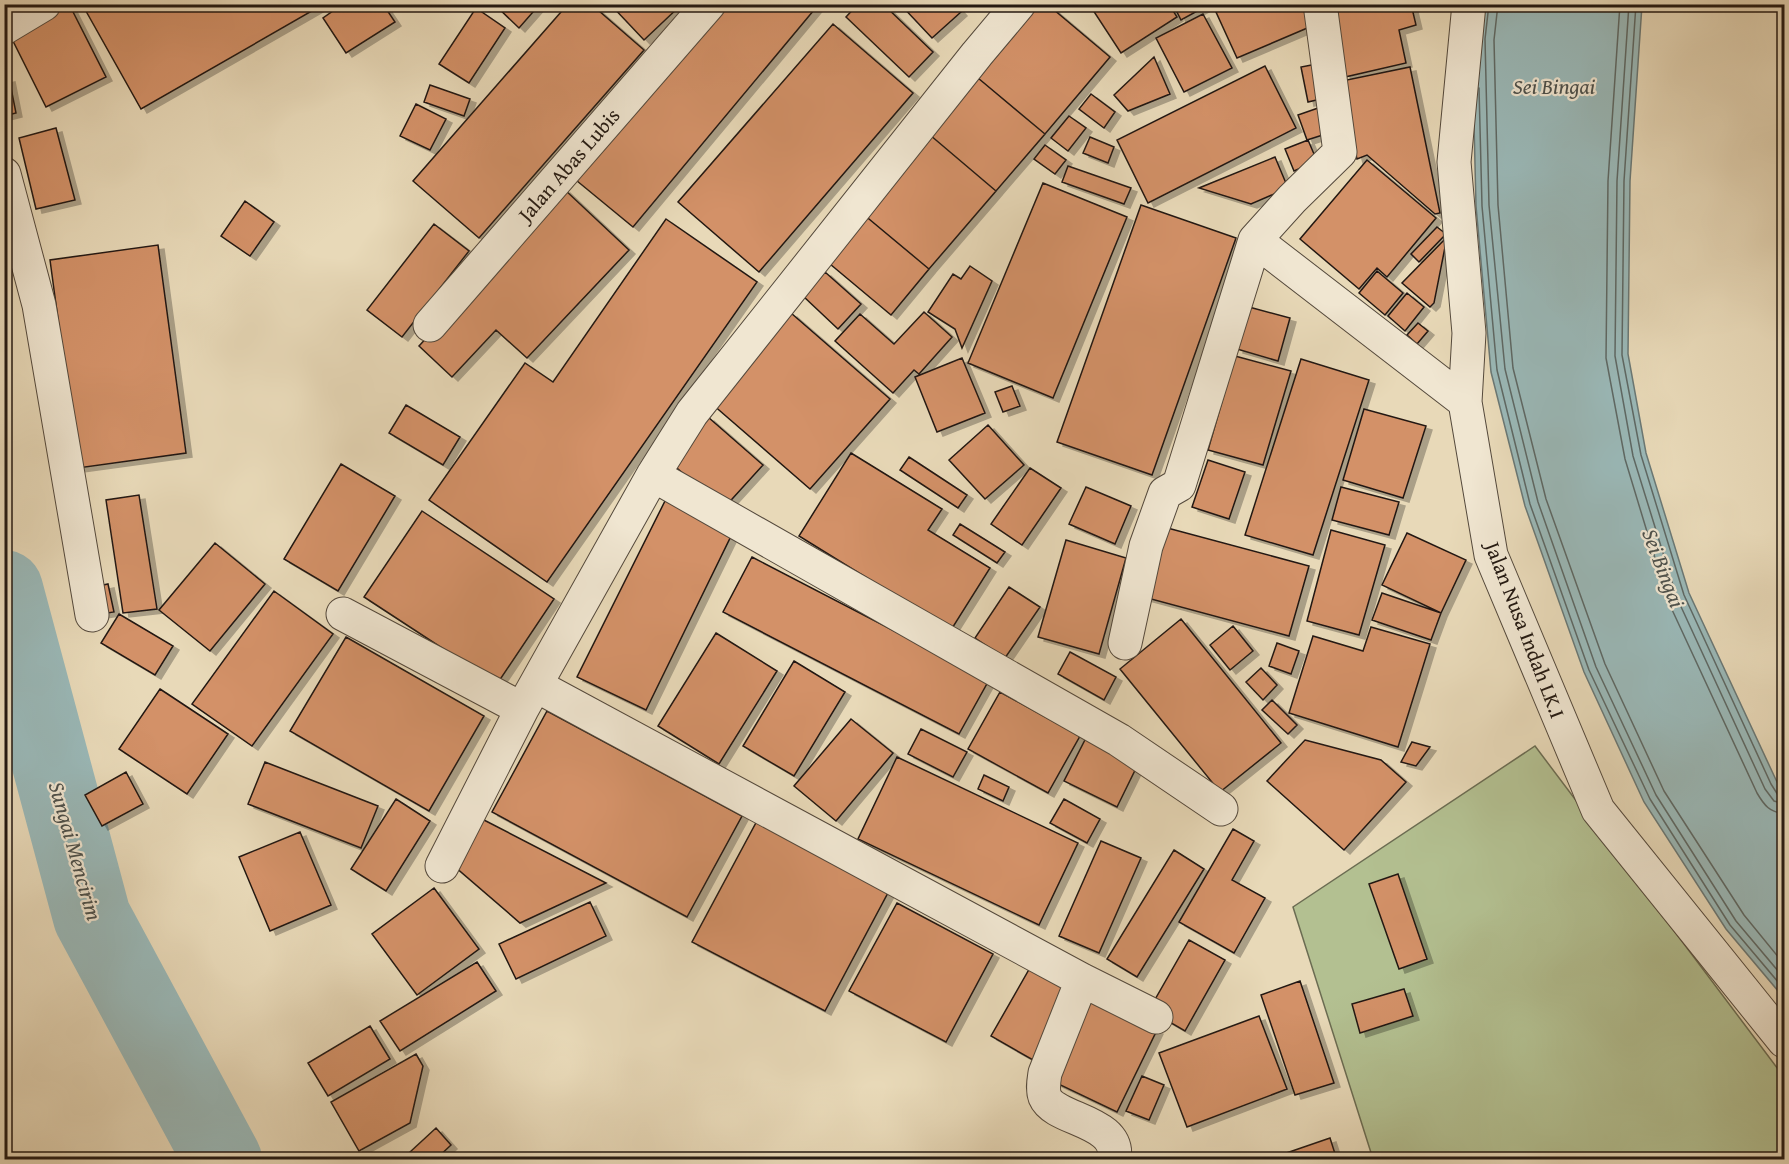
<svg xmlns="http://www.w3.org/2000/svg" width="1789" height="1164" font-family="'Gentium Book Plus',serif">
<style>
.green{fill:#b3c091;stroke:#6b6c52;stroke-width:1.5}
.water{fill:#9ab8b7;stroke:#6a7875;stroke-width:1.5}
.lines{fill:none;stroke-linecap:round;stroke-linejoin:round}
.shore{stroke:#5e6864;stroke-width:1.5}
.river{stroke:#9ab8b7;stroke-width:78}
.building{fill:#d39167;stroke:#231912;stroke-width:1.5;filter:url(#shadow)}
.minor-casing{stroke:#54493c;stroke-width:35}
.minor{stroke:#f0e6d1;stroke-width:33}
.labels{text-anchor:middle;stroke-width:4.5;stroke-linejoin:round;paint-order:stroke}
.street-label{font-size:21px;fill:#231912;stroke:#f0e6d1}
.water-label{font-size:22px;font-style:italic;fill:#4d514c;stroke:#f0e6d1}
</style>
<defs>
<filter id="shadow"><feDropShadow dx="6" dy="4" stdDeviation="0" flood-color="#0004"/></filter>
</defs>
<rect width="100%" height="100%" fill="#e8d9b8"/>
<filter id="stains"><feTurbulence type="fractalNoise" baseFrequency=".00333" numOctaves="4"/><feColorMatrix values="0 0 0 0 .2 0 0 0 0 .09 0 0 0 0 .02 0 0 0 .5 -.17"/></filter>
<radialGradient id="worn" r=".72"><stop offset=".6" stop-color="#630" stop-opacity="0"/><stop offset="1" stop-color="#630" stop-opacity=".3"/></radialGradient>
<path class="green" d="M 1535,746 L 1784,1077 L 1784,1159 L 1373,1159 L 1293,907 Z"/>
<path class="water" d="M 1476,5 L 1642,5 L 1630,181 L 1628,354 L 1646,453 L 1689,593 L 1777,782 L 1784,795 L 1784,998 L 1726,929 L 1644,802 L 1584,672 L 1525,506 L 1491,372 L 1476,206 L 1472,39 Z"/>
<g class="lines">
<path class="shore" d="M 1489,4 L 1485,39 L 1489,205 L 1505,369 L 1538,502 L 1596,667 L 1656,795 L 1736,921 L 1784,978
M 1498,4 L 1494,40 L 1498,205 L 1513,368 L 1546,499 L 1605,664 L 1664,791 L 1744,915 L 1784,964
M 1620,4 L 1608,181 L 1606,358 L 1625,459 L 1668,601 L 1757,793 C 1764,805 1770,813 1784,813
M 1629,4 L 1617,181 L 1615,356 L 1633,456 L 1677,598 L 1765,789 L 1774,801 L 1784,804
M 1636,4 L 1624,181 L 1622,355 L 1641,455 L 1684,595 L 1771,784 L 1778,795 L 1784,797
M 1479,88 L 1482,206 L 1497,370 L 1530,504 L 1589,670 L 1650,799 L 1730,925 L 1784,989"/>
<path class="river" d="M 4,589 L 92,917 L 223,1160"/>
</g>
<path class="building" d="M 64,4 L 69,4 L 106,77 L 46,107 L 9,33 Z
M 82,4 L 324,4 L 141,109 Z
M 343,4 L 383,4 L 395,22 L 346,53 L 323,18 Z
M 494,4 L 540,4 L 519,28 Z
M 568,4 L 591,4 L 644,50 L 479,238 L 413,181 Z
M 610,4 L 682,4 L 644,40 Z
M 715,4 L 819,4 L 633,227 L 571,176 Z
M 858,4 L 883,4 L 933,52 L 909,77 L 846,17 Z
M 900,4 L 954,4 L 961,12 L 932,38 Z
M 1040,4 L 1047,4 L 1110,57 L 1045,134 L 978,78 Z
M 1089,4 L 1169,4 L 1177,17 L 1121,53 Z
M 1173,4 L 1210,4 L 1181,20 Z
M 1233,4 L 1303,4 L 1312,26 L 1237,58 L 1216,12 Z
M 1328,4 L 1411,4 L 1416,25 L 1399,30 L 1406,63 L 1345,77 Z
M 476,8 L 505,28 L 469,83 L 439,64 Z
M 1203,14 L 1232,68 L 1184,92 L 1156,38 Z
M 833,24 L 913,93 L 759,272 L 678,202 Z
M 1154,57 L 1170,94 L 1128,111 L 1114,95 Z
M 1322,63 L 1329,97 L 1308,102 L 1301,67 Z
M 1265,66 L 1296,128 L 1148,203 L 1117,140 Z
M 1410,67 L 1440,213 L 1435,214 L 1367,155 L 1357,159 L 1337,82 Z
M 9,78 L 16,113 L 4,116 L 4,79 Z
M 978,78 L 1045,134 L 996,191 L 930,135 Z
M 430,85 L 470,99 L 464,116 L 424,102 Z
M 1091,94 L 1115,112 L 1104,128 L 1079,109 Z
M 416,104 L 446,119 L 430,150 L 400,136 Z
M 1321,107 L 1329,133 L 1307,140 L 1298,115 Z
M 1069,116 L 1086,128 L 1068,151 L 1051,138 Z
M 56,128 L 75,200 L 36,209 L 19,138 Z
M 930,135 L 996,191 L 929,269 L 863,214 Z
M 1090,137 L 1114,147 L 1108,163 L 1083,153 Z
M 1308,140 L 1317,161 L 1294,171 L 1285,149 Z
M 1045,145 L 1066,160 L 1055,174 L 1034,159 Z
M 1275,157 L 1288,188 L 1251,204 L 1199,188 Z
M 1367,160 L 1436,218 L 1387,277 L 1377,268 L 1359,289 L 1300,239 Z
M 1068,166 L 1131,188 L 1124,204 L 1062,182 Z
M 1043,183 L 1127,217 L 1053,398 L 968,363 Z
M 564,189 L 629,250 L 527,358 L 496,330 L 452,377 L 419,346 Z
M 245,201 L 274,222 L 250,256 L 221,236 Z
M 1141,205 L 1236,238 L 1152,475 L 1057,442 Z
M 863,214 L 929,269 L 891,315 L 824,259 Z
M 666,219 L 757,282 L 547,582 L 429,500 L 525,363 L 553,382 Z
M 434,224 L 469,251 L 402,337 L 367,310 Z
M 1437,227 L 1446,234 L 1419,262 L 1411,254 Z
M 1447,237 L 1434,303 L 1430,307 L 1402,283 Z
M 158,245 L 186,453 L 78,468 L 50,260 Z
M 970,266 L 992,281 L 962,348 L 955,329 L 928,312 L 953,274 L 961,279 Z
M 1377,271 L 1403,293 L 1385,315 L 1359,293 Z
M 825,272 L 861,304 L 838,329 L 803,296 Z
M 1407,293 L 1424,307 L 1405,331 L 1388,316 Z
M 1249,307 L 1290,318 L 1278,361 L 1237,349 Z
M 924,312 L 952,337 L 919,374 L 914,370 L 893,393 L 835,341 L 860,314 L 894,344 Z
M 791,313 L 890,399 L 810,489 L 712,404 Z
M 1418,323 L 1428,331 L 1417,344 L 1407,335 Z
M 1235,356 L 1291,371 L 1263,465 L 1208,450 Z
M 962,358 L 985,413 L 937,432 L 915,377 Z
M 1301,359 L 1369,380 L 1313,555 L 1245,535 Z
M 1012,386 L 1020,406 L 1003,412 L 995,392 Z
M 406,405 L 460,437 L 443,465 L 389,433 Z
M 1364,409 L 1426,426 L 1403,498 L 1343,480 Z
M 708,417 L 763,465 L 723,509 L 669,461 Z
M 988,425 L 1024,465 L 985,499 L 949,460 Z
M 851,453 L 942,509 L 928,530 L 990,568 L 951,630 L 799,536 Z
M 909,457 L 967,495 L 958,508 L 900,470 Z
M 1208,460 L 1245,472 L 1229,519 L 1192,507 Z
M 341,464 L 395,496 L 338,591 L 284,559 Z
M 1030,468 L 1061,488 L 1022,545 L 991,524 Z
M 1086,487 L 1131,506 L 1115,544 L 1069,524 Z
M 1341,487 L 1399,502 L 1389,535 L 1332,520 Z
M 139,495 L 157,609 L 123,613 L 106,500 Z
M 666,499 L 733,532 L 646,710 L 577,677 Z
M 422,511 L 554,599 L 497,684 L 364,597 Z
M 960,524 L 1005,552 L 997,563 L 953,535 Z
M 1160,526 L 1309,566 L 1289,636 L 1140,596 Z
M 1331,530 L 1385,545 L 1359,635 L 1307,621 Z
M 1407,533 L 1466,560 L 1441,613 L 1382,585 Z
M 1066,540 L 1126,558 L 1099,654 L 1038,637 Z
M 215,543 L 265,584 L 210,651 L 159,610 Z
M 752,557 L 989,680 L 959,734 L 723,612 Z
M 108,584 L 114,612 L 101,614 L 94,587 Z
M 1009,587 L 1040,607 L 1005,658 L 975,638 Z
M 274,591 L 333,634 L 252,746 L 192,704 Z
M 1382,593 L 1441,613 L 1431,640 L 1372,620 Z
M 119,614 L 173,646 L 155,675 L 101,643 Z
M 1181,619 L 1281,743 L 1220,792 L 1120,669 Z
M 1233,626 L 1253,651 L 1230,670 L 1210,645 Z
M 1371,627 L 1430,644 L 1398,747 L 1289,713 L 1313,636 L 1363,651 Z
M 716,633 L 777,671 L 719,764 L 658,726 Z
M 346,637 L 484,716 L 429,811 L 290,731 Z
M 1277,643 L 1299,651 L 1291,674 L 1269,666 Z
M 1070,652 L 1116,677 L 1104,700 L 1058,674 Z
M 794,661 L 845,692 L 794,776 L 743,746 Z
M 1261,668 L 1277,685 L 1263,700 L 1246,682 Z
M 160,689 L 228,734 L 187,794 L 119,749 Z
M 1000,692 L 1080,736 L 1048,793 L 968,749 Z
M 1272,700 L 1297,725 L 1288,734 L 1262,710 Z
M 547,711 L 742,816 L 687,917 L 492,812 Z
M 851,719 L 893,753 L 836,821 L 794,786 Z
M 921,729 L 967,752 L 953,777 L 908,754 Z
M 1089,732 L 1141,758 L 1117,807 L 1064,781 Z
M 1305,740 L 1381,760 L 1406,782 L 1344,850 L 1267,781 Z
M 1412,742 L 1430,747 L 1416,766 L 1401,762 Z
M 897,757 L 1078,843 L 1039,925 L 858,839 Z
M 265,762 L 378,806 L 361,848 L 248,804 Z
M 126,772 L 143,804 L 102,826 L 85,795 Z
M 984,775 L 1009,787 L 1003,801 L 978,789 Z
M 396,799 L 430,821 L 386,891 L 351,869 Z
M 1064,799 L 1100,819 L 1087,843 L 1050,823 Z
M 482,819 L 606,883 L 520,923 L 454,866 Z
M 758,819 L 890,889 L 825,1011 L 692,942 Z
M 1233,829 L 1254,841 L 1232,880 L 1265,898 L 1234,953 L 1179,922 Z
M 300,832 L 331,905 L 270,931 L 239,857 Z
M 1101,841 L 1141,858 L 1099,953 L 1059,936 Z
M 1174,850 L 1204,869 L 1137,977 L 1107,959 Z
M 1398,874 L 1427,959 L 1399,969 L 1369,884 Z
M 434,888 L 479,949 L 417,995 L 372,934 Z
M 590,902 L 606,936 L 516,979 L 499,944 Z
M 897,903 L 993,954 L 946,1042 L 849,991 Z
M 1189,940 L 1225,960 L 1185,1031 L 1149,1010 Z
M 1035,959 L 1077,982 L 1033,1060 L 991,1036 Z
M 477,962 L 496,991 L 400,1051 L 380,1021 Z
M 1300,981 L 1334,1083 L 1295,1095 L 1261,995 Z
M 1404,989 L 1413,1016 L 1360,1033 L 1352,1004 Z
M 1092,1000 L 1157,1030 L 1117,1112 L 1052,1081 Z
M 1259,1016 L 1287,1089 L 1187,1127 L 1159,1053 Z
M 370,1026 L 390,1059 L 328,1096 L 308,1063 Z
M 416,1054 L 423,1066 L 410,1123 L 359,1151 L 331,1102 Z
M 1142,1076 L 1164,1085 L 1149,1120 L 1126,1111 Z
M 436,1128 L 451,1145 L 435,1160 L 417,1160 L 410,1152 Z
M 1330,1138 L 1337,1160 L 1266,1160 Z"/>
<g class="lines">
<g class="minor-casing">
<path id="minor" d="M 1469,4 L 1454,162 L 1469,333 L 1465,402 L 1491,555 L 1598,810 L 1784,1041
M 4,28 L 44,4
M 4,174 L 39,305 L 92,615
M 1255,240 L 1465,402
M 430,325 L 709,4
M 653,475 L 1119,740 L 1221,809
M 343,614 L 522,709 L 653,475 L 692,413 L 977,54 L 1019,4
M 1125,643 L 1146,546 L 1165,493 L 1179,485 L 1255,240 L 1292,199 L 1340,152 L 1320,4
M 537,686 L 1082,980 L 1156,1017
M 442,866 L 522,709
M 1082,980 L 1045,1073 C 1044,1080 1042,1089 1045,1097 C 1055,1121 1122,1120 1114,1160"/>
</g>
<use href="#minor" class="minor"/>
</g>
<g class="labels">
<g class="street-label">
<text transform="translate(569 165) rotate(-49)" y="7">Jalan Abas Lubis</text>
<text transform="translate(1525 630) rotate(69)" y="7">Jalan Nusa Indah LK.I</text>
</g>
<g class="water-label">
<text x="1554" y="94">Sei Bingai</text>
<text transform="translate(1664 568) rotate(69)" y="8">Sei Bingai</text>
<text transform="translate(76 851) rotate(74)" y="8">Sungai Mencirim</text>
</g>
</g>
<rect width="1789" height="1164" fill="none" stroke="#e8d9b8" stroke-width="24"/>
<rect x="6" y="6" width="1777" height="1152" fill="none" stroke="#231912" stroke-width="3"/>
<rect x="12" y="12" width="1765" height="1140" fill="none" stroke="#231912" stroke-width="1.5"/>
<rect width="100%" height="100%" filter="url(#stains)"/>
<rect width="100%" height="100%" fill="url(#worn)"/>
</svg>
